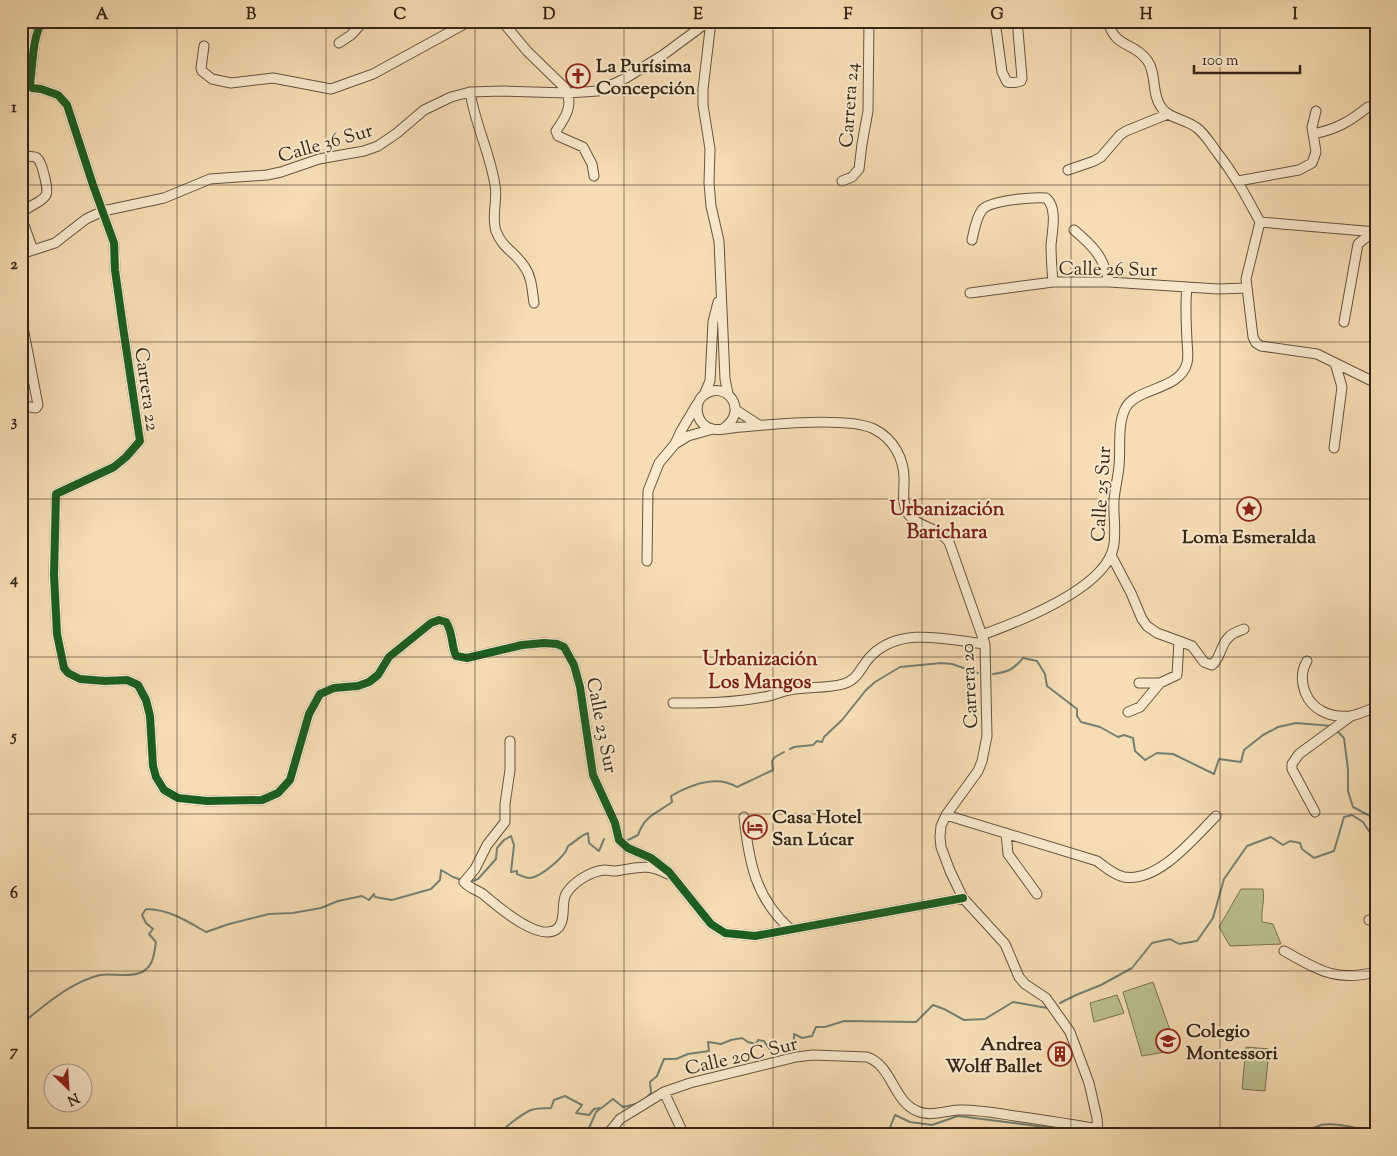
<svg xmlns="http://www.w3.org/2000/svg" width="1397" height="1156" font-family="'Sorts Mill Goudy',serif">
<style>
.green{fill:#bbc18e;stroke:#787452}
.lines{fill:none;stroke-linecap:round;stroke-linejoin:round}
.stream{stroke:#748073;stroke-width:2}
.minor-casing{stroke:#66543e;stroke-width:11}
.minor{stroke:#f9e9ce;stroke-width:9}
.cycleway-casing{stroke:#f9e9ce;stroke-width:11}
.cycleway{stroke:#1b5e20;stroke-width:8}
.grid{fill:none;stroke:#362717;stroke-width:1;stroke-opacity:0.55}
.labels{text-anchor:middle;stroke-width:4;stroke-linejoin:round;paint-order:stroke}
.poi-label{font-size:19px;font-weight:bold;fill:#362717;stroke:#f9e9ce;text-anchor:start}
.street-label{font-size:19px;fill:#362717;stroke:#f9e9ce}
.neighbourhood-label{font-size:20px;font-weight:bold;fill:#7a1f14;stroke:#f9e9ce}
.neatline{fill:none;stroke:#362717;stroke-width:2}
.grid-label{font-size:16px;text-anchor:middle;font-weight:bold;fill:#362717}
</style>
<rect width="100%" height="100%" fill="#f6ddb3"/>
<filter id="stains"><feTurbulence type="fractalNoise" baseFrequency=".004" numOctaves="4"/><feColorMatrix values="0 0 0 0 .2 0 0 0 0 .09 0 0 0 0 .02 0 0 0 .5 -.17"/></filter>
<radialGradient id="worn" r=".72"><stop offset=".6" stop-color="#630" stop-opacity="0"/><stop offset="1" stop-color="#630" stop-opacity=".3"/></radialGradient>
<path class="green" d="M 1241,889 L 1263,889 C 1265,901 1261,910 1262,922 L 1273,924 L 1281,944 L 1230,946 L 1219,927 Z
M 1153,982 L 1177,1050 L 1142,1056 L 1123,992 Z
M 1117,995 L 1124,1013 L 1094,1022 L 1090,1003 Z
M 1246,1047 L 1269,1049 L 1265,1091 L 1242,1089 Z"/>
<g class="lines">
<path class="stream" d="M 993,674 C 1008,672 1013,670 1023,658 L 1037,661 L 1045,674 L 1047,686 L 1077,709 L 1077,716 L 1081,722 L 1100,727 L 1118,737 L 1124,735 L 1133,738 L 1135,751 L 1145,760 L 1157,753 L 1173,754 L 1214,774 L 1219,759 L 1241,762 L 1244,750 L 1263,735 L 1278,727 L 1296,723 L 1332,726
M 1336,730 L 1344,738 L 1348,769 L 1348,791 L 1353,807 L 1370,816 L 1376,824
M 790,749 L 794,747 L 813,745 L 817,741 L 822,742 L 824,737 L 842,720 L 866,690 L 875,682 L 900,667 L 941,663 L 952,664 L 978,673
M 624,840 L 626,841 L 638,835 C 645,815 656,814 672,802 L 671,796 C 690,785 716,774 737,787 L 773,770 L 772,761 L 775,757 L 784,752
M 469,882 L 478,879 L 496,859 L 497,848 L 504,840 L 511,836 L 514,845 L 511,872 L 517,871 L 517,874 C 521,875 525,878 529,878 C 540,878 566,856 568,846 C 575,842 581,835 588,833 L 589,843 L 599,851 L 604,839
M 1060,1003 L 1076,995 L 1101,985 L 1132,968 L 1152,943 L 1170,939 L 1179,944 L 1197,941 L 1213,918 L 1224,879 L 1247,846 L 1271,837 L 1283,845 L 1290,841 L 1300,843 L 1302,849 L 1314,858 L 1334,851 L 1344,817 L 1352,815 L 1363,822 L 1376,842
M 25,1021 C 46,1004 73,981 100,975 C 113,973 130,978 142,972 C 154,966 154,953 156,942 L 149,934 L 153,929 L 146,923 L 142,915 L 146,909 C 168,909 187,921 206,932 L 229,924 L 269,914 L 293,913 L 321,908 L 338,901 L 362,896 L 369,900 L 374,894 L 375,897 L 392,900 L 431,889 L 440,880 L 441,870 L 453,877 L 462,880
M 646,1098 L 651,1093 L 650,1082 L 657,1076 L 664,1059 L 676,1059 L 688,1054 L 709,1051 L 708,1042 L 721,1044 L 731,1040 L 742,1038 L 748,1042 L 756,1044 L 758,1040 L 764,1041 L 770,1050 L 779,1046 L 782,1050 L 794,1045 L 794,1034 L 802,1038 L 812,1036 L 816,1027 L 825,1027 L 844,1021 L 916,1022 L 933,1005 L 944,1009 L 964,1020 L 985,1019 L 1013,1002 L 1047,1008
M 1104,1134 L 1122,1135
M 500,1135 C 502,1128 524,1113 531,1110 C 537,1108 545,1108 551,1108 L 554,1100 L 565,1096 L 582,1105 L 576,1113 L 589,1115 L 594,1109 L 599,1108
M 586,1135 L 596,1112 L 613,1099 L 623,1107 L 636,1104
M 887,1135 L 895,1115 L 910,1122 L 932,1125 L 958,1116 L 1092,1133
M 1216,1135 L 1223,1129 L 1292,1135
M 1295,1135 C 1304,1132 1313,1128 1321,1125 C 1336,1122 1362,1129 1376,1133"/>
<g class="minor-casing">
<path id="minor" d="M 42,21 C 32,40 33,63 30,84 L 32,88 L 41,89 L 58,95 L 67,105 L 93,185 L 114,243 L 115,270 L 123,327 L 140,441 L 126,457 L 114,467 L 56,494 L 54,575 L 57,634 L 64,668 L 68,673 L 80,679 L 105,681 L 127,680 L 138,685 L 146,700 L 150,716 L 153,766 L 156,777 L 164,790 L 178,798 L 207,801 L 262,800 L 278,793 L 290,780 L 309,714 L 320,694 L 334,688 L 358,686 L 369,682 L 378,675 L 389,657 L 431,623 L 439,620 L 446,622 C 453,632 451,645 456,656 L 467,658 L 522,645 L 544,643 L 557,644 L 564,647 L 574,665 L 580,687 L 593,775 L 615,823 L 619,840 L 628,848 L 651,858 L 669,872 L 711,924 L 725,933 L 755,936 L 963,898
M 502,21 L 527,51 L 565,88 C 574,104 566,117 556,131 L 558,136 L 583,147 L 592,164 L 594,176
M 711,21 L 703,89 L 703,105 L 710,149 L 709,183 L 711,206 L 719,241 L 725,379 L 728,394
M 931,21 L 937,22
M 995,21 L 1002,72 L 1007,82 C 1012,83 1016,83 1021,81 L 1022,78 L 1018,31
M 1108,21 C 1115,49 1133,41 1147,60 C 1157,73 1151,93 1161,107 C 1169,119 1186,119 1197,128 C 1205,134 1210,143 1216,151 C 1235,175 1246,196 1260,222 L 1246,279 L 1253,337 L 1256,343 L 1261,346 L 1317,354 L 1376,383
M 339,43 L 351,35 L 364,21
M 204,46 L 201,68 L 202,71 L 212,79 L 231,83 L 273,78 L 331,89 L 373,74 L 470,21
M 21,57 L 33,58
M 470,92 C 475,124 490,153 495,185 C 498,200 491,216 496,231 C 502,248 515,252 524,266 C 532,277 532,290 534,303
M 1313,134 C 1337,129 1349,122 1368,107
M 21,157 C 26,157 33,155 37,158 C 42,162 49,190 46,195 C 43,202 27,206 21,214
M 1068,170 L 1094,161 L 1101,157 L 1120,135 L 1126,131 L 1168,114
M 842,181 L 852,177 L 859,169 L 862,144 L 868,111 L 869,21
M 1238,181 L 1299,170 L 1312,163 L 1316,152 L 1312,127 L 1316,111
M 21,217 L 33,250
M 1260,222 L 1376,232
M 1074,230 C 1094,247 1103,256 1109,282
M 972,240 C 974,231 976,218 982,210 C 990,200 1034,197 1046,198 C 1058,208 1052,232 1051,245 C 1051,258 1052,270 1053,282
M 21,254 L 55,243 L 86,219 L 103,211 L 164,198 L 210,179 L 267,175 L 281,172 L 319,159 L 364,151 L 378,146 L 397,133 L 424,110 L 451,97 L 470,92 L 503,91 L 568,93 L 598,91 L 626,78 L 663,55 L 709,21
M 970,293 L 1053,282 L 1109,282 L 1218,289 L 1246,288
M 21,317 L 38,405 L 36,408 L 24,406
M 1344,322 L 1358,244 L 1374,231
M 704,395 L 710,381 L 713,322 L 718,302
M 736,410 L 759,425
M 724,428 C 749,411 727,380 705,394 C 692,403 696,425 712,429 C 719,431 734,427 742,427 C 772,424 850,417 874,429 C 894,439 905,460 904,482 C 904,492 902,502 907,512 C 915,527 937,526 949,542 L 985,644 L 987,736 L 982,761 L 978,771 L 946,815 L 941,826 L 940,837 L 941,847 L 950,871 L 963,898 L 1005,944 L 1019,977 L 1025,984 L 1046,998 L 1070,1032 L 1089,1083 L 1097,1118 L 1098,1135
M 675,444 L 688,436 L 713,429
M 1334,448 L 1342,387 L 1335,363
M 1111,555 L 1131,593 L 1142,619 L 1147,626 L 1157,633 L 1179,641 L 1177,675 L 1160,683 L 1140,707 L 1128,712
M 647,561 L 648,491 L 659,463 L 675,444 L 681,431 L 697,404
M 982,635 C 1018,622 1102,590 1113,549 C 1117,534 1113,516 1114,500 C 1115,489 1118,477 1119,466 C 1121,448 1117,426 1125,409 C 1135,387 1180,391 1187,363 C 1189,356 1187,347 1187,340 C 1186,322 1185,304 1187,287
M 1179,641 L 1192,646 L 1204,662 L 1212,665 C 1221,658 1220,645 1229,637 C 1232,633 1239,631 1244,629
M 1307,661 C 1301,671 1301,681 1305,692 C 1312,710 1330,718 1350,716 C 1358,715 1368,710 1376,707
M 1139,683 L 1160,683
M 673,703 C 704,703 734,703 764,697 C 773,696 781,691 790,690 C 807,686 826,689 843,684 C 859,680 861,665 872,655 C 902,626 948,640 985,644
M 510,741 L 510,770 L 505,804 L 505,822 L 487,845 L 475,869 L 464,882 C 469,888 477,890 483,894 C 496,905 542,946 559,927 C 566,918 561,903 566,894 C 573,882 591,871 605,870 C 608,870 612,871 616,871 C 638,868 646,863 668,874
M 1315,812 L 1292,769 L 1292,764 L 1299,754 L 1351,716
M 946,815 L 1097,861 C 1105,867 1114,875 1124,877 C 1158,883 1194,838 1216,816
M 744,817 C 749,862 755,897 790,929
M 1006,833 L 1008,854 L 1037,894
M 1369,920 L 1376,920
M 1284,951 C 1319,970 1334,982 1376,972
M 664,1092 L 684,1135
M 607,1135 L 620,1119 L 664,1092 L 690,1083 L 796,1057 L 813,1055 L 867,1057 C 892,1065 893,1101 917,1111 C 930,1117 945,1111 958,1110 C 977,1109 996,1113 1015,1116 C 1043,1120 1070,1124 1098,1129"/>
</g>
<use href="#minor" class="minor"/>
<g class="cycleway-casing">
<path id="cycleway" d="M 42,21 C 32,40 33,63 30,84 L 32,88 L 41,89 L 58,95 L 67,105 L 93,185 L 114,243 L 115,270 L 123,327 L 140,441 L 126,457 L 114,467 L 56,494 L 54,575 L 57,634 L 64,668 L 68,673 L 80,679 L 105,681 L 127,680 L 138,685 L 146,700 L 150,716 L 153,766 L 156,777 L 164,790 L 178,798 L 207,801 L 262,800 L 278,793 L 290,780 L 309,714 L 320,694 L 334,688 L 358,686 L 369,682 L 378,675 L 389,657 L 431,623 L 439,620 L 446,622 C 453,632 451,645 456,656 L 467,658 L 522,645 L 544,643 L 557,644 L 564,647 L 574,665 L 580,687 L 593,775 L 615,823 L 619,840 L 628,848 L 651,858 L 669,872 L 711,924 L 725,933 L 755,936 L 963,898"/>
</g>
<use href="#cycleway" class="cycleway"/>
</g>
<path class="grid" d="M 177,21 L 177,1135M 326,21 L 326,1135M 475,21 L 475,1135M 624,21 L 624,1135M 773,21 L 773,1135M 922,21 L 922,1135M 1071,21 L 1071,1135M 1220,21 L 1220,1135M 21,185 L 1376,185M 21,342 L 1376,342M 21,499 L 1376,499M 21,657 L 1376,657M 21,814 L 1376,814M 21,971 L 1376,971"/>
<defs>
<g id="church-ring" transform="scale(1.25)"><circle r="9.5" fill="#f9e9ce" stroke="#8f2418" stroke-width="1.5"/><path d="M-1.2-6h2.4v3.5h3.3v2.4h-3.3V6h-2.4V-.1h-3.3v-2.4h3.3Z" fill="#8f2418"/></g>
<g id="sight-ring" transform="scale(1.25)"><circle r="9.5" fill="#f9e9ce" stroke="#8f2418" stroke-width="1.5"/><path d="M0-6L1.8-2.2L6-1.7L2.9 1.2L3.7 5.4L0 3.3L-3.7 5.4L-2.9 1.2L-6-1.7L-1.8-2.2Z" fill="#8f2418"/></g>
<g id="hotel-ring" transform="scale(1.25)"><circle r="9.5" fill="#f9e9ce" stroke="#8f2418" stroke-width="1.5"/><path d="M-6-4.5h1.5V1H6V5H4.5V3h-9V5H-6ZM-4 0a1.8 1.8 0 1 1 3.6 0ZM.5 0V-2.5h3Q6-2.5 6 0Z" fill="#8f2418"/></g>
<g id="school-ring" transform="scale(1.25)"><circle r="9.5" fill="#f9e9ce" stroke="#8f2418" stroke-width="1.5"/><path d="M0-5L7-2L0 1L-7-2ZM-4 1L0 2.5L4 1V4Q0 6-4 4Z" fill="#8f2418"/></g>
<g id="building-ring" transform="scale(1.25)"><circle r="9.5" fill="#f9e9ce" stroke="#8f2418" stroke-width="1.5"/><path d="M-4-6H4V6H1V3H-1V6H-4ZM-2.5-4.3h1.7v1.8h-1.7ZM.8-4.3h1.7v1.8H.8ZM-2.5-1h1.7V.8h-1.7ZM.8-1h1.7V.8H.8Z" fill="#8f2418"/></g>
</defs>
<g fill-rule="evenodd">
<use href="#church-ring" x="578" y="76"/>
<use href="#sight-ring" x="1249" y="509"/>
<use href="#hotel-ring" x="755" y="827"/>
<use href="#school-ring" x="1168" y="1041"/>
<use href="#building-ring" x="1060" y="1054"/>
</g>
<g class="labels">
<g class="poi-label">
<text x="596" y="72">La Purísima<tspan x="596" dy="22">Concepción</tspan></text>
<text x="1249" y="543" text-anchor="middle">Loma Esmeralda</text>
<text x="772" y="823">Casa Hotel<tspan x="772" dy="22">San Lúcar</tspan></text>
<text x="1186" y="1037">Colegio<tspan x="1186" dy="22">Montessori</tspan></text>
<text x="1042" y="1050" text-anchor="end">Andrea<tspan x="1042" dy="22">Wolff Ballet</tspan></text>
</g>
<g class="street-label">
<text transform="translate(848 105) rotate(-86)" y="7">Carrera 24</text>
<text transform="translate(325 142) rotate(-16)" y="7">Calle 36 Sur</text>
<text transform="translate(1108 268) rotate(1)" y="7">Calle 26 Sur</text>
<text transform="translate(148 389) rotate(82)" y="7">Carrera 22</text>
<text transform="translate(1100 494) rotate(-86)" y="7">Calle 25 Sur</text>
<text transform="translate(968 686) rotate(-93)" y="7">Carrera 20</text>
<text transform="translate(603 725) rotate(79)" y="7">Calle 23 Sur</text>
<text transform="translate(741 1055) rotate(-13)" y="7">Calle 20C Sur</text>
</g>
<g class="neighbourhood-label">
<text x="947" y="515">Urbanización<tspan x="947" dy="23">Barichara</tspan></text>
<text x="760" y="665">Urbanización<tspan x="760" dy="23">Los Mangos</tspan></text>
</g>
</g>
<rect width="1397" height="1156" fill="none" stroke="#f6ddb3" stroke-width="55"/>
<g transform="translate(68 1088) rotate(155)"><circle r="24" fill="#f9e9ce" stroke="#ab9b85"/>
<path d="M0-4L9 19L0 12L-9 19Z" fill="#8f2418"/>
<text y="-8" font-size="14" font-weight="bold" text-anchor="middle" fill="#362717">N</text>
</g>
<path d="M1194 65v8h106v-8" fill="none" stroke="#362717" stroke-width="2.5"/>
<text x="1202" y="65" font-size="15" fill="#362717" stroke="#f9e9ce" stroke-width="4" paint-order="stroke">100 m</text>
<rect x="28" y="28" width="1342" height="1100" class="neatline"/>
<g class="grid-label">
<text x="102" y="19">A</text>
<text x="251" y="19">B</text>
<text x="400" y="19">C</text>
<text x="549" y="19">D</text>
<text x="698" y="19">E</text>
<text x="848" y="19">F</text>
<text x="997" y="19">G</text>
<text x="1146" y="19">H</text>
<text x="1295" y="19">I</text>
<text x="14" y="112">1</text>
<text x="14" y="269">2</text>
<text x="14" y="426">3</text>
<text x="14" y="584">4</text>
<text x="14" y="741">5</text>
<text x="14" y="898">6</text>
<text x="14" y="1056">7</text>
</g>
<rect width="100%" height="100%" filter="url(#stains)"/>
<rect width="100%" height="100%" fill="url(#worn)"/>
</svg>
